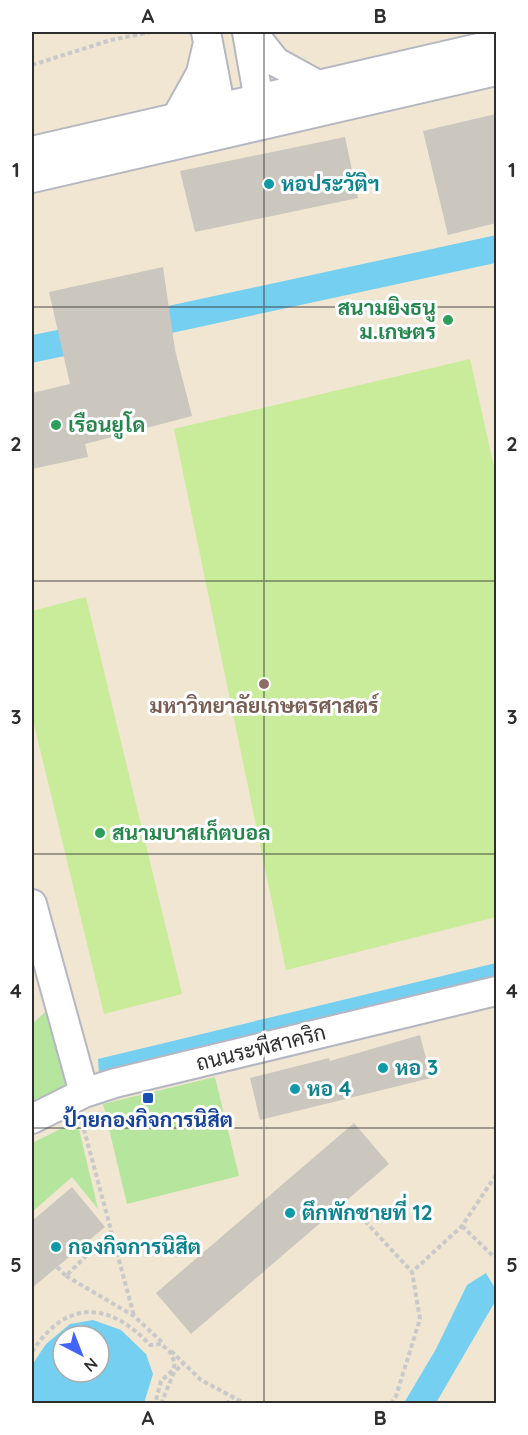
<svg xmlns="http://www.w3.org/2000/svg" width="528" height="1435" font-family="Quicksand,Sarabun,sans-serif">
<style>
.education{fill:#f0e6d1;fill-rule:evenodd}
.green{fill:#b6e59e}
.pitch{fill:#c9ec9a}
.water{fill:#75cff0;fill-rule:evenodd}
.lines{fill:none;stroke-linecap:round;stroke-linejoin:round}
.canal{stroke:#75cff0;stroke-width:27}
.building{fill:#cbc7bf}
.minor-casing{stroke:#b4b7c1;stroke-width:32}
.path{stroke:#c9c9c9;stroke-width:4;stroke-dasharray:4.5 3;stroke-linecap:butt}
.minor{stroke:#fff;stroke-width:28}
.grid{fill:none;stroke:#2e2e2e;stroke-width:1.5;stroke-opacity:0.55}
.culture-dot{fill:#0f9aa8;stroke:#fff;stroke-width:2}
.leisure-dot{fill:#2e9e5b;stroke:#fff;stroke-width:2}
.education-dot{fill:#8d6e63;stroke:#fff;stroke-width:2}
.transit-dot{fill:#1a4fb4;stroke:#fff;stroke-width:2}
.labels{text-anchor:middle;stroke-width:6;stroke-linejoin:round;paint-order:stroke}
.culture-label{font-size:21px;font-weight:bold;fill:#0d838f;stroke:#fff;text-anchor:start}
.leisure-label{font-size:21px;font-weight:bold;fill:#27864d;stroke:#fff;text-anchor:start}
.education-label{font-size:21px;font-weight:bold;fill:#785e54;stroke:#fff}
.street-label{font-size:21px;fill:#2e2e2e;stroke:#fff}
.transit-label{font-size:21px;font-weight:bold;fill:#164399;stroke:#fff}
.neatline{fill:none;stroke:#2e2e2e;stroke-width:2}
.grid-label{font-size:20px;text-anchor:middle;font-weight:bold;fill:#2e2e2e}
</style>
<rect width="100%" height="100%" fill="#efe9e1"/>
<path class="education" d="M 32,32 L 496,32 L 496,1403 L 32,1403 ZM 63,1336 L 99,1336 L 99,1372 L 63,1372 Z"/>
<path class="green" d="M 55,1003 L 78,1082 L 32,1108 L 32,1024 Z
M 215,1077 L 239,1176 L 127,1204 L 103,1104 Z
M 77,1121 L 98,1209 L 72,1177 L 32,1212 L 32,1143 Z"/>
<path class="pitch" d="M 470,359 L 496,476 L 496,917 L 286,970 L 174,429 Z
M 86,597 L 182,994 L 104,1014 L 32,716 L 32,611 Z"/>
<path class="water" d="M 496,963 L 496,976 L 99,1073 L 98,1059 Z
M 486,1273 L 496,1290 L 496,1300 L 436,1403 L 404,1403 L 436,1349 L 467,1285 Z
M 93,1320 L 121,1330 L 146,1354 L 153,1374 L 144,1403 L 32,1403 L 32,1365 L 46,1344 L 70,1324 ZM 63,1336 L 99,1336 L 99,1372 L 63,1372 Z"/>
<g class="lines">
<path class="canal" d="M 135,327 L 496,249
M 32,349 L 95,336"/>
</g>
<path class="building" d="M 496,114 L 496,223 L 448,235 L 423,131 Z
M 345,137 L 358,198 L 195,232 L 180,171 Z
M 163,267 L 175,350 L 192,416 L 85,444 L 88,457 L 32,469 L 32,393 L 70,384 L 49,292 Z
M 420,1035 L 431,1078 L 260,1120 L 250,1078 L 329,1058 L 330,1061 Z
M 354,1123 L 389,1164 L 191,1334 L 156,1293 Z
M 72,1187 L 105,1227 L 32,1288 L 32,1221 Z"/>
<g class="lines">
<g class="minor-casing">
<path id="minor" d="M 206,32 L 224,126
M 247,32 L 262,118
M 252,32 L 276,62 L 318,85
M 176,118 L 201,73 L 207,47
M 32,151 L 496,44
M 32,178 L 496,71
M 32,904 L 84,1093
M 32,1119 L 84,1093 L 115,1083 L 496,991"/>
</g>
<path class="path" d="M 32,65 L 111,40 L 151,32
M 82,1122 L 134,1316
M 365,1221 L 412,1272
M 462,1226 L 493,1256 L 496,1254
M 57,1267 L 66,1276 L 111,1231
M 66,1276 L 134,1316 L 164,1344
M 171,1351 L 201,1380 L 246,1404
M 32,1352 C 66,1299 109,1301 150,1345 L 161,1344 L 170,1352 L 175,1363 L 173,1370 L 161,1381 L 155,1404
M 161,1404 L 174,1372 L 184,1363
M 192,1404 L 198,1404
M 226,1404 L 233,1397
M 391,1404 L 396,1396 L 420,1319 L 412,1272 L 462,1226 L 496,1175"/>
<use href="#minor" class="minor"/>
</g>
<path class="grid" d="M 264,32 L 264,1404M 32,307 L 496,307M 32,581 L 496,581M 32,854 L 496,854M 32,1128 L 496,1128"/>
<g class="culture-dot">
<circle cx="269" cy="184" r="6"/>
<circle cx="383" cy="1068" r="6"/>
<circle cx="295" cy="1089" r="6"/>
<circle cx="290" cy="1213" r="6"/>
<circle cx="56" cy="1247" r="6"/>
</g>
<g class="leisure-dot">
<circle cx="448" cy="320" r="6"/>
<circle cx="56" cy="425" r="6"/>
<circle cx="100" cy="833" r="6"/>
</g>
<circle class="education-dot" cx="264" cy="684" r="6"/>
<rect class="transit-dot" x="142" y="1092" width="12" height="12" rx="3"/>
<g class="labels">
<g class="culture-label">
<text x="281" y="191">หอประวัติฯ</text>
<text x="395" y="1075">หอ 3</text>
<text x="307" y="1096">หอ 4</text>
<text x="302" y="1220">ตึกพักชายที่ 12</text>
<text x="68" y="1254">กองกิจการนิสิต</text>
</g>
<g class="leisure-label">
<text x="436" y="315" text-anchor="end">สนามยิงธนู<tspan x="436" dy="24">ม.เกษตร</tspan></text>
<text x="68" y="432">เรือนยูโด</text>
<text x="112" y="840">สนามบาสเก็ตบอล</text>
</g>
<g class="education-label">
<text x="264" y="713">มหาวิทยาลัยเกษตรศาสตร์</text>
</g>
<g class="street-label">
<text transform="translate(261 1048) rotate(-14)" y="7">ถนนระพีสาคริก</text>
</g>
<g class="transit-label">
<text x="148" y="1127">ป้ายกองกิจการนิสิต</text>
</g>
</g>
<rect width="528" height="1435" fill="none" stroke="#ffffff" stroke-width="66"/>
<g transform="translate(81 1354) rotate(138)"><circle r="28" fill="#ffffff" stroke="#ababab" stroke-width="1.5"/>
<path d="M0-4.5L10 22L0 15L-10 22Z" fill="#4264fb"/>
<text y="-9" font-size="16" font-weight="bold" text-anchor="middle" fill="#2e2e2e">N</text>
</g>
<rect x="33" y="33" width="462" height="1369" class="neatline"/>
<g class="grid-label">
<text x="148" y="23">A</text>
<text x="380" y="23">B</text>
<text x="16" y="177">1</text>
<text x="512" y="177">1</text>
<text x="16" y="451">2</text>
<text x="512" y="451">2</text>
<text x="16" y="724">3</text>
<text x="512" y="724">3</text>
<text x="16" y="998">4</text>
<text x="512" y="998">4</text>
<text x="16" y="1272">5</text>
<text x="512" y="1272">5</text>
<text x="148" y="1425">A</text>
<text x="380" y="1425">B</text>
</g>
</svg>
